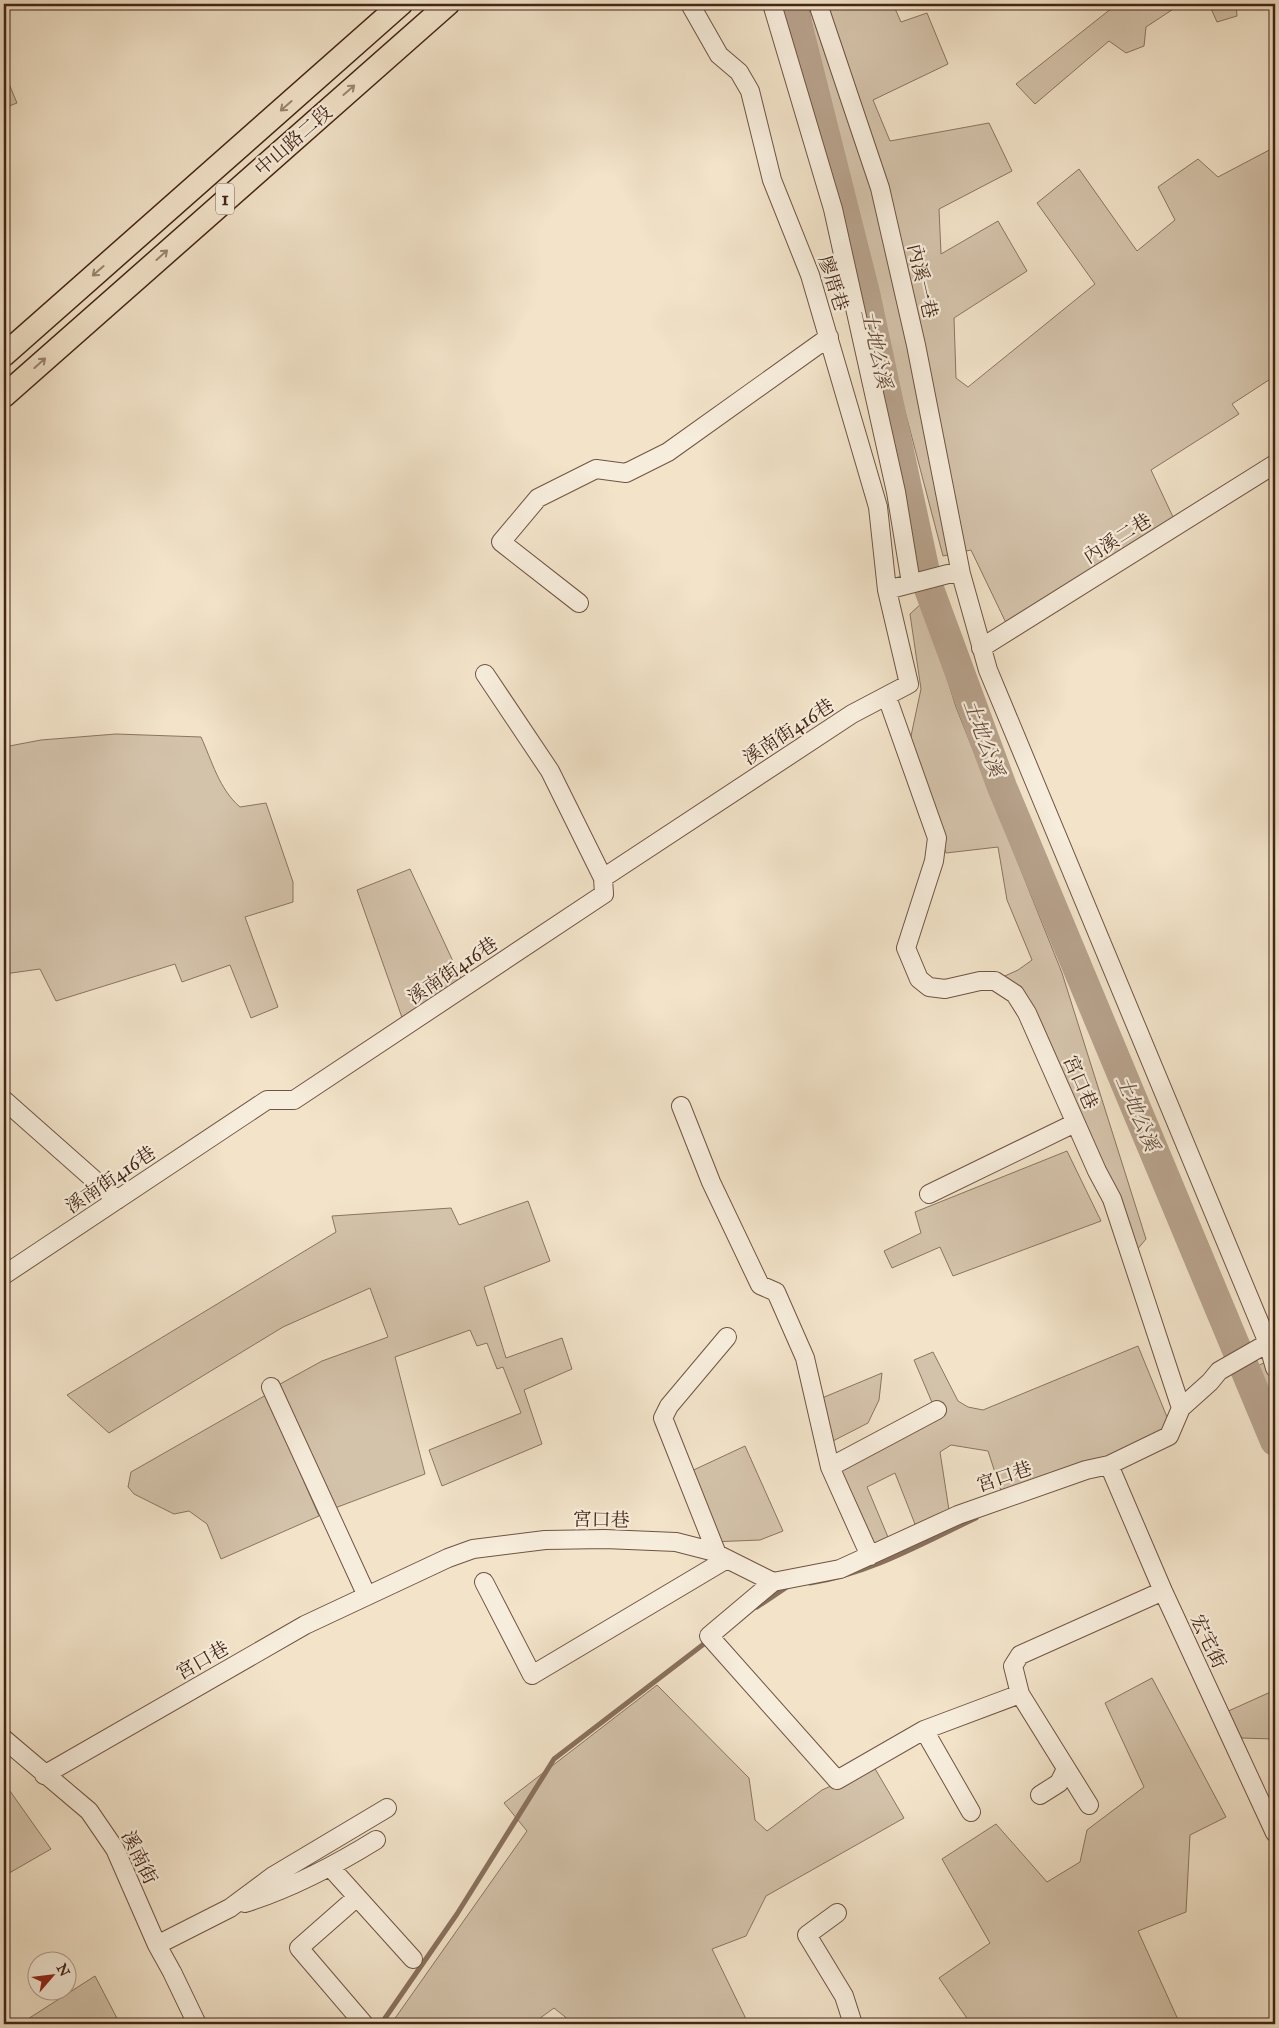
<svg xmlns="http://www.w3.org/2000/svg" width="1279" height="2028" font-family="'IM FELL Great Primer','Noto Serif TC',serif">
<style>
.green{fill:#d4c3ab;stroke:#8c7460}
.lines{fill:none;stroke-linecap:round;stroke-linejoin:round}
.stream{stroke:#89705d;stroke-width:5}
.river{stroke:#b7a28c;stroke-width:30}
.minor-casing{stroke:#705443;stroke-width:20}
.major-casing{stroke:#442516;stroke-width:25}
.minor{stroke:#f7eddc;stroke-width:18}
.major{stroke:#f2e3c9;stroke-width:22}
.oneway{stroke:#9b8470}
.labels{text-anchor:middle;stroke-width:4.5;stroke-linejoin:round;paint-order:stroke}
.shield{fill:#f7eddc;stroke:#7a6151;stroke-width:1}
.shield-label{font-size:18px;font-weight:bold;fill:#442516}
.street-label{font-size:19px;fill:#442516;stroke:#f7eddc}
.water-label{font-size:20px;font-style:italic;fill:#664a39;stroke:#f7eddc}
</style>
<rect width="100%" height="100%" fill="#f2e3c9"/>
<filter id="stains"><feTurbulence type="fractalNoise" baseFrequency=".004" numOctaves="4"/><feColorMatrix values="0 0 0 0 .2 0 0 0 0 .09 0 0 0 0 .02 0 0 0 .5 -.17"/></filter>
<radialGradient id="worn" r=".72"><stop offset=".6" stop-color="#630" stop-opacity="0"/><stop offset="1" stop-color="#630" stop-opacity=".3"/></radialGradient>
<path class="green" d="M 808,4 L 893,4 L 901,22 L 927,13 L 948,64 L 873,100 L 890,141 L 989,123 L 1012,171 L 939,209 L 941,254 L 998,221 L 1027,271 L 954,318 L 956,378 L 968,387 L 1095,284 L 1037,203 L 1079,169 L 1137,251 L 1175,220 L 1158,187 L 1198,159 L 1218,177 L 1275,147 L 1275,376 L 1232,404 L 1239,414 L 1151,470 L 1173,517 L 1167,534 L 1008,627 L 971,550 L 943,556 L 830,125 Z
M 1117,4 L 1181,4 L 1146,27 L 1144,46 L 1126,53 L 1109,41 L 1035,104 L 1016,84 Z
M 1209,4 L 1236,4 L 1237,16 L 1217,22 Z
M 4,72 L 17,103 L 4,108 Z
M 923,602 L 956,707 L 1062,973 L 1146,1239 L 1135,1252 L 1033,1008 L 996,980 L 1018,970 L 1032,960 L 1007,900 L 998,847 L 946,853 L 913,758 L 911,736 L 921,689 L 910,614 Z
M 116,734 L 201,737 C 212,761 219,789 240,807 L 266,803 L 293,882 L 293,902 L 245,917 L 278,1007 L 251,1018 L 230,965 L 182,982 L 175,964 L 56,1001 L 40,969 L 4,974 L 4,747 L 41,740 Z
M 410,869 L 465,987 L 405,1026 L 357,890 Z
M 1067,1151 L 1101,1221 L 953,1276 L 940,1247 L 892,1268 L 884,1251 L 921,1233 L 915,1212 Z
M 528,1201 L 550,1261 L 484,1287 L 506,1358 L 562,1338 L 572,1369 L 524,1390 L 542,1444 L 442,1486 L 429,1450 L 521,1413 L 503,1367 L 497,1369 L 487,1343 L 477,1346 L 470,1330 L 395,1357 L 425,1474 L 327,1511 L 271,1389 L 322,1361 L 388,1337 L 370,1288 L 283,1327 L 109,1433 L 67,1395 L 336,1232 L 332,1216 L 451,1208 L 459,1225 Z
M 1138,1346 L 1167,1417 L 1167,1429 L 1164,1437 L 1004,1500 L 988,1451 L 951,1445 L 940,1452 L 951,1523 L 920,1537 L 895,1473 L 867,1487 L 893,1549 L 877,1555 L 837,1471 L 876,1453 L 894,1436 L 939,1419 L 914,1360 L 933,1352 L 958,1401 L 968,1407 L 983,1410 Z
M 1275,1357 L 1275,1434 L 1252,1369 Z
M 882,1373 L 879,1400 L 868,1423 L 831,1442 L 822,1398 Z
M 266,1395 L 319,1516 L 221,1559 L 207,1524 L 189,1511 L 174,1514 L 134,1494 L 128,1487 L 131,1472 Z
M 745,1446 L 783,1531 L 760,1540 L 710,1542 L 685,1474 Z
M 1152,1678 L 1226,1817 L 1190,1835 L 1186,1912 L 1138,1931 L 1180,2024 L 971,2024 L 939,1978 L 990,1943 L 942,1859 L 996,1824 L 1047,1882 L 1080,1862 L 1087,1830 L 1144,1787 L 1105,1703 Z
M 657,1685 L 749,1778 L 755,1820 L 767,1831 L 822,1790 L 874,1767 L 904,1818 L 766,1896 L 746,1936 L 712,1949 L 746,2019 L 736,2024 L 574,2024 L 554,2008 L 532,2024 L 391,2024 L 527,1831 L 504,1803 Z
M 1275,1690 L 1275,1739 L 1242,1738 L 1224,1713 Z
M 5,1784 L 51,1849 L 4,1876 L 4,1785 Z
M 95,1976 L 120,2024 L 20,2024 Z"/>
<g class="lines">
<path class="stream" d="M 810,1583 C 869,1574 923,1543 976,1518
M 757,1607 L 787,1587
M 381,2024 L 457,1914 L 554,1759 L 709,1640"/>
<path class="river" d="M 792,4 L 865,293 L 928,586 L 1002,787 L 1275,1441"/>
<g class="minor-casing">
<path id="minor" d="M 772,4 L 833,209 L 896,492 L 911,583
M 818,4 L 880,188 L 916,345 L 961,574 L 988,670 L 1268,1343 L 1275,1368
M 887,590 L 948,574 L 961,574
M 579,603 L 501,542 L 538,498 L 596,469 L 626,473 L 668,452 L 829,337
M 981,648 L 1275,464
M 485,674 L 550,771 L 603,878
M 4,1100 L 117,1200
M 681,1106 L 711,1182 L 760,1285 L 776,1292 L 805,1358 L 830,1467 L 870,1556
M 929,1194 L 1075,1123
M 4,1275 L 267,1100 L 294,1100 L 604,894 L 603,878 L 852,714 L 909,684 L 887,590 L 878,507 L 810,275 L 772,180 L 750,91 L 739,72 L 719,55 L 690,4
M 271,1387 L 367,1596
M 1181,1408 L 1210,1382 L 1219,1371 L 1268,1343
M 1109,1465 L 1163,1591 L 1275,1833
M 830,1467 L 937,1410
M 717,1554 L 663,1418 L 669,1406 L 727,1337
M 484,1582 L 532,1675 L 727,1559
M 773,1582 L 709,1636 L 837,1780 L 924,1730 L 1020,1694
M 924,1730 L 971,1812
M 4,1739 L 89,1811 L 115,1849 L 157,1945 L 172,1972 L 197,2024
M 44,1775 L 305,1625 L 448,1558 L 473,1549 L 545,1540 L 605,1539 L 676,1542 L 711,1551 L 773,1582 L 840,1569 L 958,1515 L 1086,1470 L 1109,1465 L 1169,1436 L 1181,1408 L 1112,1199 L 1097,1171 L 1027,1013 L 1015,994 L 995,981 L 980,981 L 945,989 L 929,987 L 919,979 L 906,948 L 934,861 L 937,838 L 887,697
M 1040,1795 L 1059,1783 L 1066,1769
M 1089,1805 L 1020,1694 L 1013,1666 L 1020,1655 L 1163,1591
M 331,1868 L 413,1959
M 357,1897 L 299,1948 L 364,2024
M 245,1903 C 292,1888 334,1866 376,1840
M 837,1913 L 807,1935 L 844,1996 L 853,2024
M 157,1945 L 230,1908 L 273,1876 L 387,1808"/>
</g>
<g class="major-casing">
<path id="major" d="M 4,355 L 401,4
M 4,396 L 448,4"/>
</g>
<use href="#minor" class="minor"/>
<use href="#major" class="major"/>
</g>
<defs><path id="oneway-shaft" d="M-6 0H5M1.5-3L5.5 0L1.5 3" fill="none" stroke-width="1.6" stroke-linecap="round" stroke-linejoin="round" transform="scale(1.25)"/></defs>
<g class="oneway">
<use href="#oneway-shaft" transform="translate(349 90) rotate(-41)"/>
<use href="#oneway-shaft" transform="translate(286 106) rotate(139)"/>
<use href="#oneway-shaft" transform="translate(162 255) rotate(-42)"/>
<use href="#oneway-shaft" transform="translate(98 271) rotate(139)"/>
<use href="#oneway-shaft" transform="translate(40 363) rotate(-42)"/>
</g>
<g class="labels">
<rect class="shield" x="216" y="183.5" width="18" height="31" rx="4"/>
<g class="shield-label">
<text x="225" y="205">1</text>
</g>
<g class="street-label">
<text transform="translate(293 140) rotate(-41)" y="7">中山路二段</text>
<text transform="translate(923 281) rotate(77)" y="7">內溪一巷</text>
<text transform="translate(834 283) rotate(72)" y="7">廖厝巷</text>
<text transform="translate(1117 538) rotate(-32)" y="7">內溪二巷</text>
<text transform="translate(788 731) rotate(-33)" y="7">溪南街416巷</text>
<text transform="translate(452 970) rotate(-34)" y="7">溪南街416巷</text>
<text transform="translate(1081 1082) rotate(66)" y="7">宮口巷</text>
<text transform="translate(110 1179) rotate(-34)" y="7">溪南街416巷</text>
<text transform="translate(1004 1476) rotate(-19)" y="7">宮口巷</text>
<text transform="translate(601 1519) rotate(1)" y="7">宮口巷</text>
<text transform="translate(1209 1641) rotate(65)" y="7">宏宅街</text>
<text transform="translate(202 1660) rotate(-30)" y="7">宮口巷</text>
<text transform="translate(140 1857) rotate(64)" y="7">溪南街</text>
</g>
<g class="water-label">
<text transform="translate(877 349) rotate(78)" y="7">土地公溪</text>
<text transform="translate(984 738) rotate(70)" y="7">土地公溪</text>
<text transform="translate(1138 1113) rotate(67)" y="7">土地公溪</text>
</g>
</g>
<rect width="1279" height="2028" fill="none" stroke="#f2e3c9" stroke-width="20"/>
<rect x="5" y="5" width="1269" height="2018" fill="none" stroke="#442516" stroke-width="2.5"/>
<rect x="10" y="10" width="1259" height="2008" fill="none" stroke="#442516"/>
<g transform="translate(52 1976) rotate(62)"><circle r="24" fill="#f7eddc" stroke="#af9d8d"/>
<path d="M0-4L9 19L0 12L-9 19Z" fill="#8f2418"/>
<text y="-8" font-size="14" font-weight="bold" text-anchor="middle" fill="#442516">N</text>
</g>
<rect width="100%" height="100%" filter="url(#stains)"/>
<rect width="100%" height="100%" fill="url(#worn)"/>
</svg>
